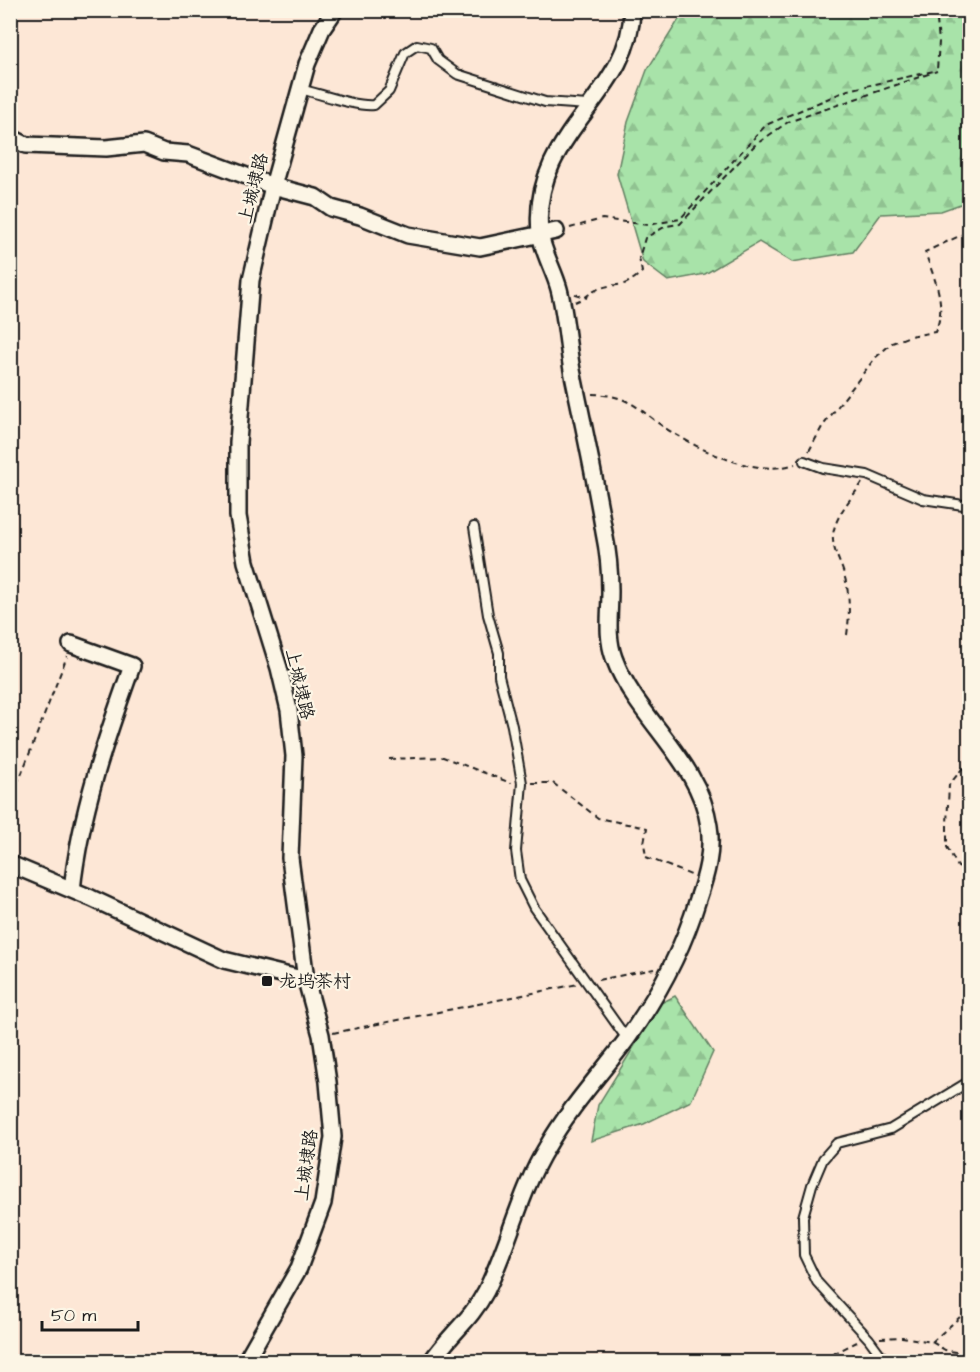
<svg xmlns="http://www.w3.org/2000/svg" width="980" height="1372" font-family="'Architects Daughter','LXGW WenKai TC',sans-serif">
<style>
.forest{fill:url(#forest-firs);stroke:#628062;stroke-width:1.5}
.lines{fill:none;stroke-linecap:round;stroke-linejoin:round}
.service-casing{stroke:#1c1c1c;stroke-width:12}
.minor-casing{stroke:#1c1c1c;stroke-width:20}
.path{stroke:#1c1c1c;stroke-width:2;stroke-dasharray:6 4.5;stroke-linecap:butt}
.service{stroke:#fcf5e5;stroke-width:8}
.minor{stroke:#fcf5e5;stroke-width:15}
.poi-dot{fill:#1c1c1c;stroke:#fcf5e5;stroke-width:2}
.labels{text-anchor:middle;stroke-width:4.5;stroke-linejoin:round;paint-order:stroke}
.street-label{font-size:18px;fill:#1c1c1c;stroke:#fcf5e5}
.poi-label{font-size:18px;fill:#1c1c1c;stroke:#fcf5e5;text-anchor:start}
</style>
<defs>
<pattern id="forest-firs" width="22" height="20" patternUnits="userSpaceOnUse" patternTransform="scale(1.5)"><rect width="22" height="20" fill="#a8e3a9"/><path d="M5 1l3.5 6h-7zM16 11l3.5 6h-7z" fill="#90c291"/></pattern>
</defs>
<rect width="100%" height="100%" fill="#fde7d6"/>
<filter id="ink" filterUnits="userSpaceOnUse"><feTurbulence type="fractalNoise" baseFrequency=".0167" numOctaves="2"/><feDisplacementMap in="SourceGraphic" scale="12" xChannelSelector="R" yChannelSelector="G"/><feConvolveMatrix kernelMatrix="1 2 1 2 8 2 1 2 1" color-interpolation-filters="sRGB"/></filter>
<g filter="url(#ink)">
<path class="forest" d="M 682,11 L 969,11 L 969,201 L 941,211 L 881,214 L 853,252 L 792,262 L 759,242 L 705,274 L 668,281 L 643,262 L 617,174 L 628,122 L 647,70 L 683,13 Z
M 675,996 L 713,1052 L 691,1101 L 644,1124 L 591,1141 L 598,1105 L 661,1003 Z"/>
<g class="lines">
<g class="service-casing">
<path id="service" d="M 300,89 C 321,94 356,107 374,105 L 389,91 L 405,53 L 417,45 L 431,48 L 438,60 L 457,74 L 545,102 L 588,105
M 804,461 L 823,468 L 867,475 L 923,499 L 970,506
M 474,527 L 488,615 L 499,653 L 499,676 L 512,726 L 522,783 L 516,851 L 520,880 L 534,908 L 627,1039
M 886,1362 L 869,1339 L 817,1282 L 804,1255 L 803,1217 L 812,1185 L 823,1159 L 837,1143 L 891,1129 L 970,1081"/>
</g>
<g class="minor-casing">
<path id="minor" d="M 10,137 L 26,145 L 106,148 L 144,144 L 164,152 L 188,154 L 273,186 L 315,197 L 331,208 L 360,216 L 408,235 L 480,247 L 556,231
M 71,644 L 132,666 C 106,738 80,814 72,890
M 10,864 L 91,898 L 224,960 L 306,980
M 245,1362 L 299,1268 L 323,1203 L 333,1137 L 328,1082 L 321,1035 L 306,980 L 290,858 L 294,756 L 289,710 L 279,668 L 246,562 L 238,516 L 238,442 L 251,280 L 273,186 L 307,64 L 322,29 L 335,10
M 431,1362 C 448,1336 471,1320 486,1291 C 509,1245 520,1191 547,1147 C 570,1107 600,1075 627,1039 C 658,996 683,949 698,899 C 706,876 713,851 709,826 C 700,761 636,718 614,658 C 606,636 610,614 610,591 C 610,572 608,551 604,532 C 595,477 583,424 572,370 C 567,343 566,316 559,289 C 554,270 542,251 540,232 C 530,133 631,96 632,10"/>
</g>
<path class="path" d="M 936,10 L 939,42 L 937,70
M 570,228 L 602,219 L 648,225 L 680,219 L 766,125 L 848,90 L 934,71
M 575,294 L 587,298
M 575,302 C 585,299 591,291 601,288 C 623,281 620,291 642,272 L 639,258 L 645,238 L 666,226 L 680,224 L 755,145 L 788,122 L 937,71
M 592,394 C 634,395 640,413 673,433 C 707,453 756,477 795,464
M 809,451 L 822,427 L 875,358 L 892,343 L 910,336 L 935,332 C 948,304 934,279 925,252 L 970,231
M 847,635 C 850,612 850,592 843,571 C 839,559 832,549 833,535 C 835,516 851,499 862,483
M 389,759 L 443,757 L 511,783
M 970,759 L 949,785 L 947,824 L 947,847 L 958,867 L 970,871
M 532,783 L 553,783 L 598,818 L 647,828 L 644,843 L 646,857 L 691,875
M 10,803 L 12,787 L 20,778 L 67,656
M 598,980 L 654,969
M 333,1033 L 578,984
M 880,1338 L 902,1337 L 932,1342 L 945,1350 L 970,1355
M 932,1342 L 970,1308
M 803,1362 L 831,1355 L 857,1342"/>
<use href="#service" class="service"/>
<use href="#minor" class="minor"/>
</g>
</g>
<rect class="poi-dot" x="261" y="975" width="12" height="12" rx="3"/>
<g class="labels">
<g class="street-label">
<text transform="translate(253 188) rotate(-76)" y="6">上城埭路</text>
<text transform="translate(300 684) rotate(77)" y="6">上城埭路</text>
<text transform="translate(306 1165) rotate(-82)" y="6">上城埭路</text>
</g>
<g class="poi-label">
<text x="279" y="987">龙坞茶村</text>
</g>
</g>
<rect width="980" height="1372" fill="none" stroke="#fcf5e5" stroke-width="36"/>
<rect x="18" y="18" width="944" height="1336" fill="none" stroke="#1c1c1c" stroke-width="2" filter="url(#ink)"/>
<path d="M42 1321v9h96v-9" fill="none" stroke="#1c1c1c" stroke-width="3"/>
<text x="51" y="1321" font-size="18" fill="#1c1c1c" stroke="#fcf5e5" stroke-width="4.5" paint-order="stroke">50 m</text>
</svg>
